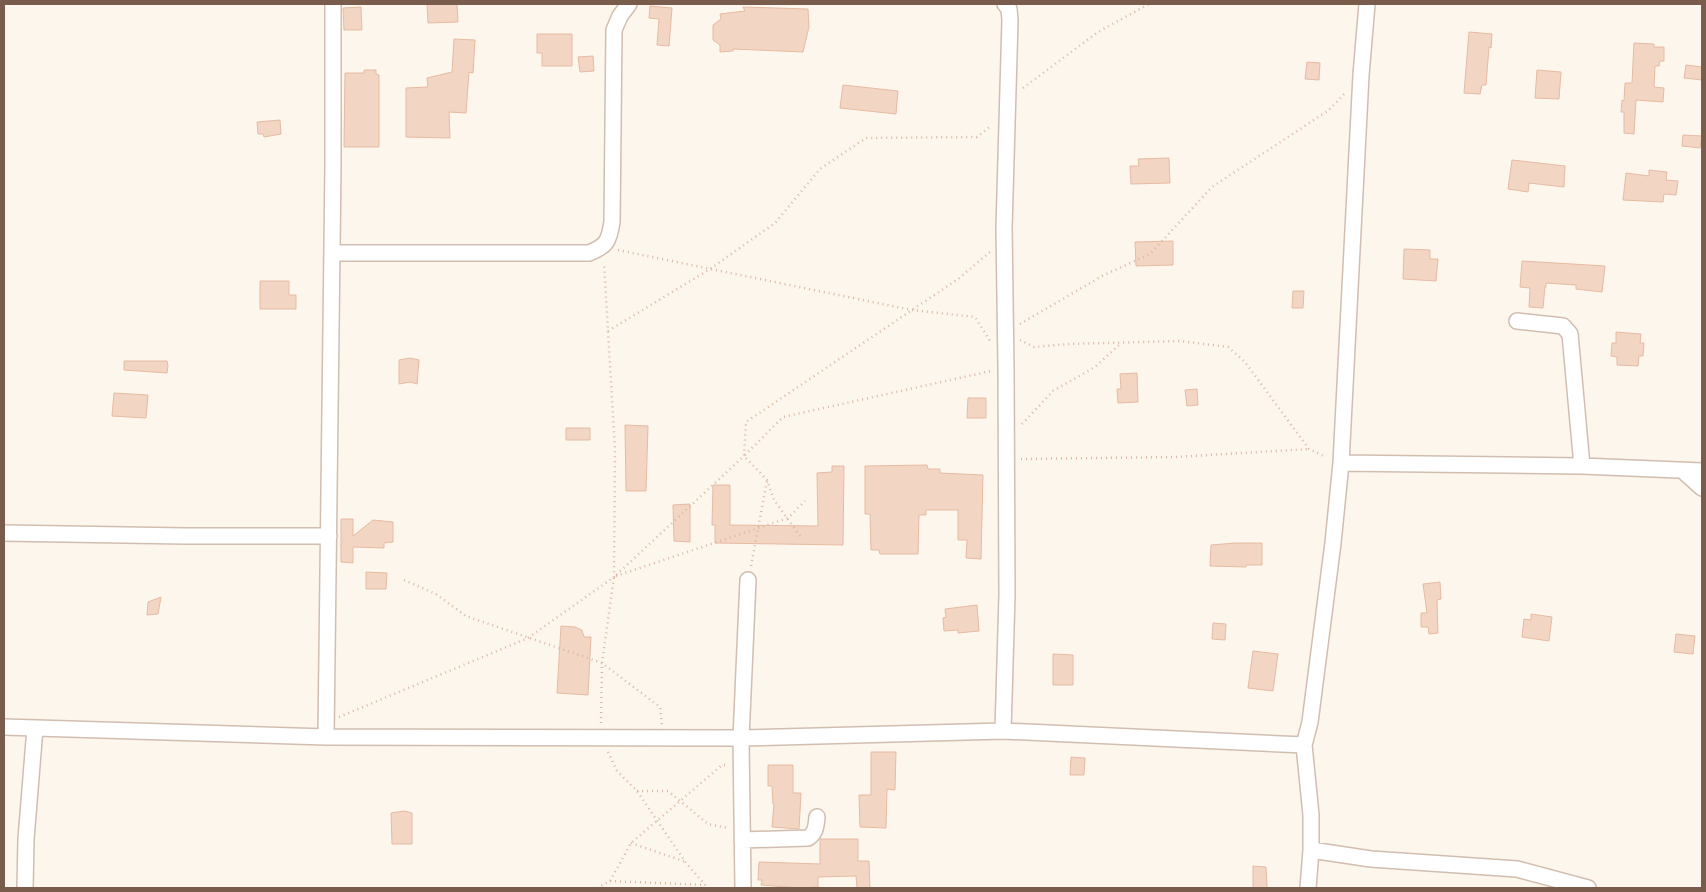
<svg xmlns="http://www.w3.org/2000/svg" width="1706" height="892" font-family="'Fira Sans',sans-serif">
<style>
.building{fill:#f3d5c3;stroke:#e6bba3}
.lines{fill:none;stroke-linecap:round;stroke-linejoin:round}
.minor-casing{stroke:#d1beb0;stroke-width:18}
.path{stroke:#d9b8a5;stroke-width:2.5;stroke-dasharray:1 4;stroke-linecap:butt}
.minor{stroke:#fff;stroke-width:15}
</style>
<rect width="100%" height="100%" fill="#fdf6ec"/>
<path class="building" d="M427,4H457L458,22L428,23Z
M650,6L672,8L669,46L657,45L659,19L649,18Z
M361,7L362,30H344L343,8Z
M743,7L808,9L809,27L803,52L733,49V51L720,52V45L713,40V25L721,19L720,14L745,11Z
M1469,32L1492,34L1491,48L1489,47L1486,85H1482L1480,94L1464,93Z
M537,34H572V66H542V53H537Z
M454,39L475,40L473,73L469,72L466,113L449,112L450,138L406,137V88L428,87L427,78L452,72Z
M1634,43L1654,44V47H1664V61H1660L1659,66H1655L1654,87L1664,88L1663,102L1636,100L1634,134L1624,133V112H1621L1622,100L1624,101L1625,83H1632Z
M593,56L594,71L580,72L578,57Z
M1307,62L1320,63L1319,80L1305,79Z
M1686,65L1702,67V80L1684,78Z
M364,70H376V74L379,75V147H344L345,73H364Z
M1537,70L1561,72L1559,99L1535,98Z
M843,85L898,91L896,114L840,108Z
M280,120L281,134L264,137L263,134H258L257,122Z
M1683,135L1702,136L1700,148L1682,146Z
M1169,158L1170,183L1131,184L1130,166H1139L1138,159Z
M1512,160L1565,166L1564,187L1529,183L1528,192L1508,189Z
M1649,170L1667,172L1666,180L1678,181L1676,195L1664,194L1663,202L1623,200L1626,173L1649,176Z
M1173,241V265L1136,266L1135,242Z
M1404,249L1430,250V259H1438L1436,281L1403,279Z
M1522,261L1605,266L1602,292L1576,289V285L1546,283V287H1545L1543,308L1529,307L1530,288L1520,287Z
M260,281H289V295H296V309H260Z
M1293,291H1304L1303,308H1292Z
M1616,332L1641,334L1640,343H1644L1643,356H1639L1638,366L1617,365V357L1611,356L1612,343H1616Z
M410,358L419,360L417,384L410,382L399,384V360Z
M124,361H167L168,366L167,373L124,370Z
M1137,373L1138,402L1118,403L1117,389H1121L1120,374Z
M1197,389L1198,405L1187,406L1185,390Z
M114,393L148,395L146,418L112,416Z
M968,398H986V418H967Z
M625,425L648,426L646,491H626Z
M566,428H590V440H566Z
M927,465L928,469H940V473L983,475L981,559L966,558L967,540H958V510H926V515H919L918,554H880L879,550H871L870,514H865V466Z
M832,466H844L843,545L715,543V525H712L713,485H730V525L818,526L817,473L832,472Z
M690,504V542L674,541L673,505Z
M341,519H353V536L373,520L393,522V542L384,543V548L353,547V563L341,562V546H340L341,545Z
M1235,543H1262V565H1246V567L1210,566L1211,545Z
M366,572L387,573L386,589H366Z
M1440,582L1441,599L1437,600L1438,633L1429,634L1428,627H1421V613H1427L1423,584Z
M161,597L158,614L147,615L148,602Z
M977,605L979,631L958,633V630L944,631L943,618L946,617L945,609Z
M1531,614L1552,617L1549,641L1522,637L1524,619L1531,620Z
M1213,623L1226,624L1225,640L1212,639Z
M561,626L575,627L582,630L584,637H591L588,695L557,693Z
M1676,634L1695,636L1693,654L1674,652Z
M1253,651L1278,654L1273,691L1248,688Z
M1053,654L1073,655V685H1053Z
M871,752H896L895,790L887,789L886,828L860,827L859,795H871Z
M1071,757L1085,758L1084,775H1070Z
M768,765H793V793H801L799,829L772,827L774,804H773L772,786H768Z
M404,811L412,813V844H392L391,813Z
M820,839H858V861H869L870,888H857L856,876L818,877V887L800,888L761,885L762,880H758L759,862L820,864Z
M1253,866L1266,867L1267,888H1253Z"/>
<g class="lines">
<g class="minor-casing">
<path id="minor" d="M1367,4L1361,75L1341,463L1333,543L1310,722L1304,745L1311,815V850L1371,859L1517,869L1588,888
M332,253H589C607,246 609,241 612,222L614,30L620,16L629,4
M1517,321L1563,326L1570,334L1582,466
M1341,463L1582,466L1702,471
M1683,471L1702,488
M4,533L185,536H329
M4,727L326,737L741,738L1003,731L1304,745
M1003,731L1007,595L1006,368L1004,228L1010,20L1009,9L1005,4
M326,737L333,165V4
M742,840L808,838C816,833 816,826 817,817
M25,888L26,839L35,728
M743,888L741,738L748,580
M1308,888L1311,850"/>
</g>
<path class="path" d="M1023,88L1098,32L1149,4
M618,250L912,310L975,317L990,341
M1020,324L1102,276L1150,254L1212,187L1329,110L1345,93
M608,331L710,269L775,223L820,169L866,138L977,137L992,125
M1020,340L1034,347L1069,344L1180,341L1228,347L1245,362L1309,449L1326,457
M1022,424L1053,391L1095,367L1121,343
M1021,459L1175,457L1309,449
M800,536L774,500L767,480L744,456L783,417L991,371
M751,566L767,481
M616,576L788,518L805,501
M404,580L436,594L466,616L602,663L660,707L662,725
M339,717L528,638L614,577L615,449L604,263
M601,723L602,663L614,577L744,456L746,422L958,279L990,252
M608,752L617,771L637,791L686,863L708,888
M637,791H668L708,824L728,828
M631,843L686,862
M610,881L705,885
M597,888L610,881L631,843L722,765H727"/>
<use href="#minor" class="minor"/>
</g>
<rect width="1706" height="892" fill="none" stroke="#7a5c4d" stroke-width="10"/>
</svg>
